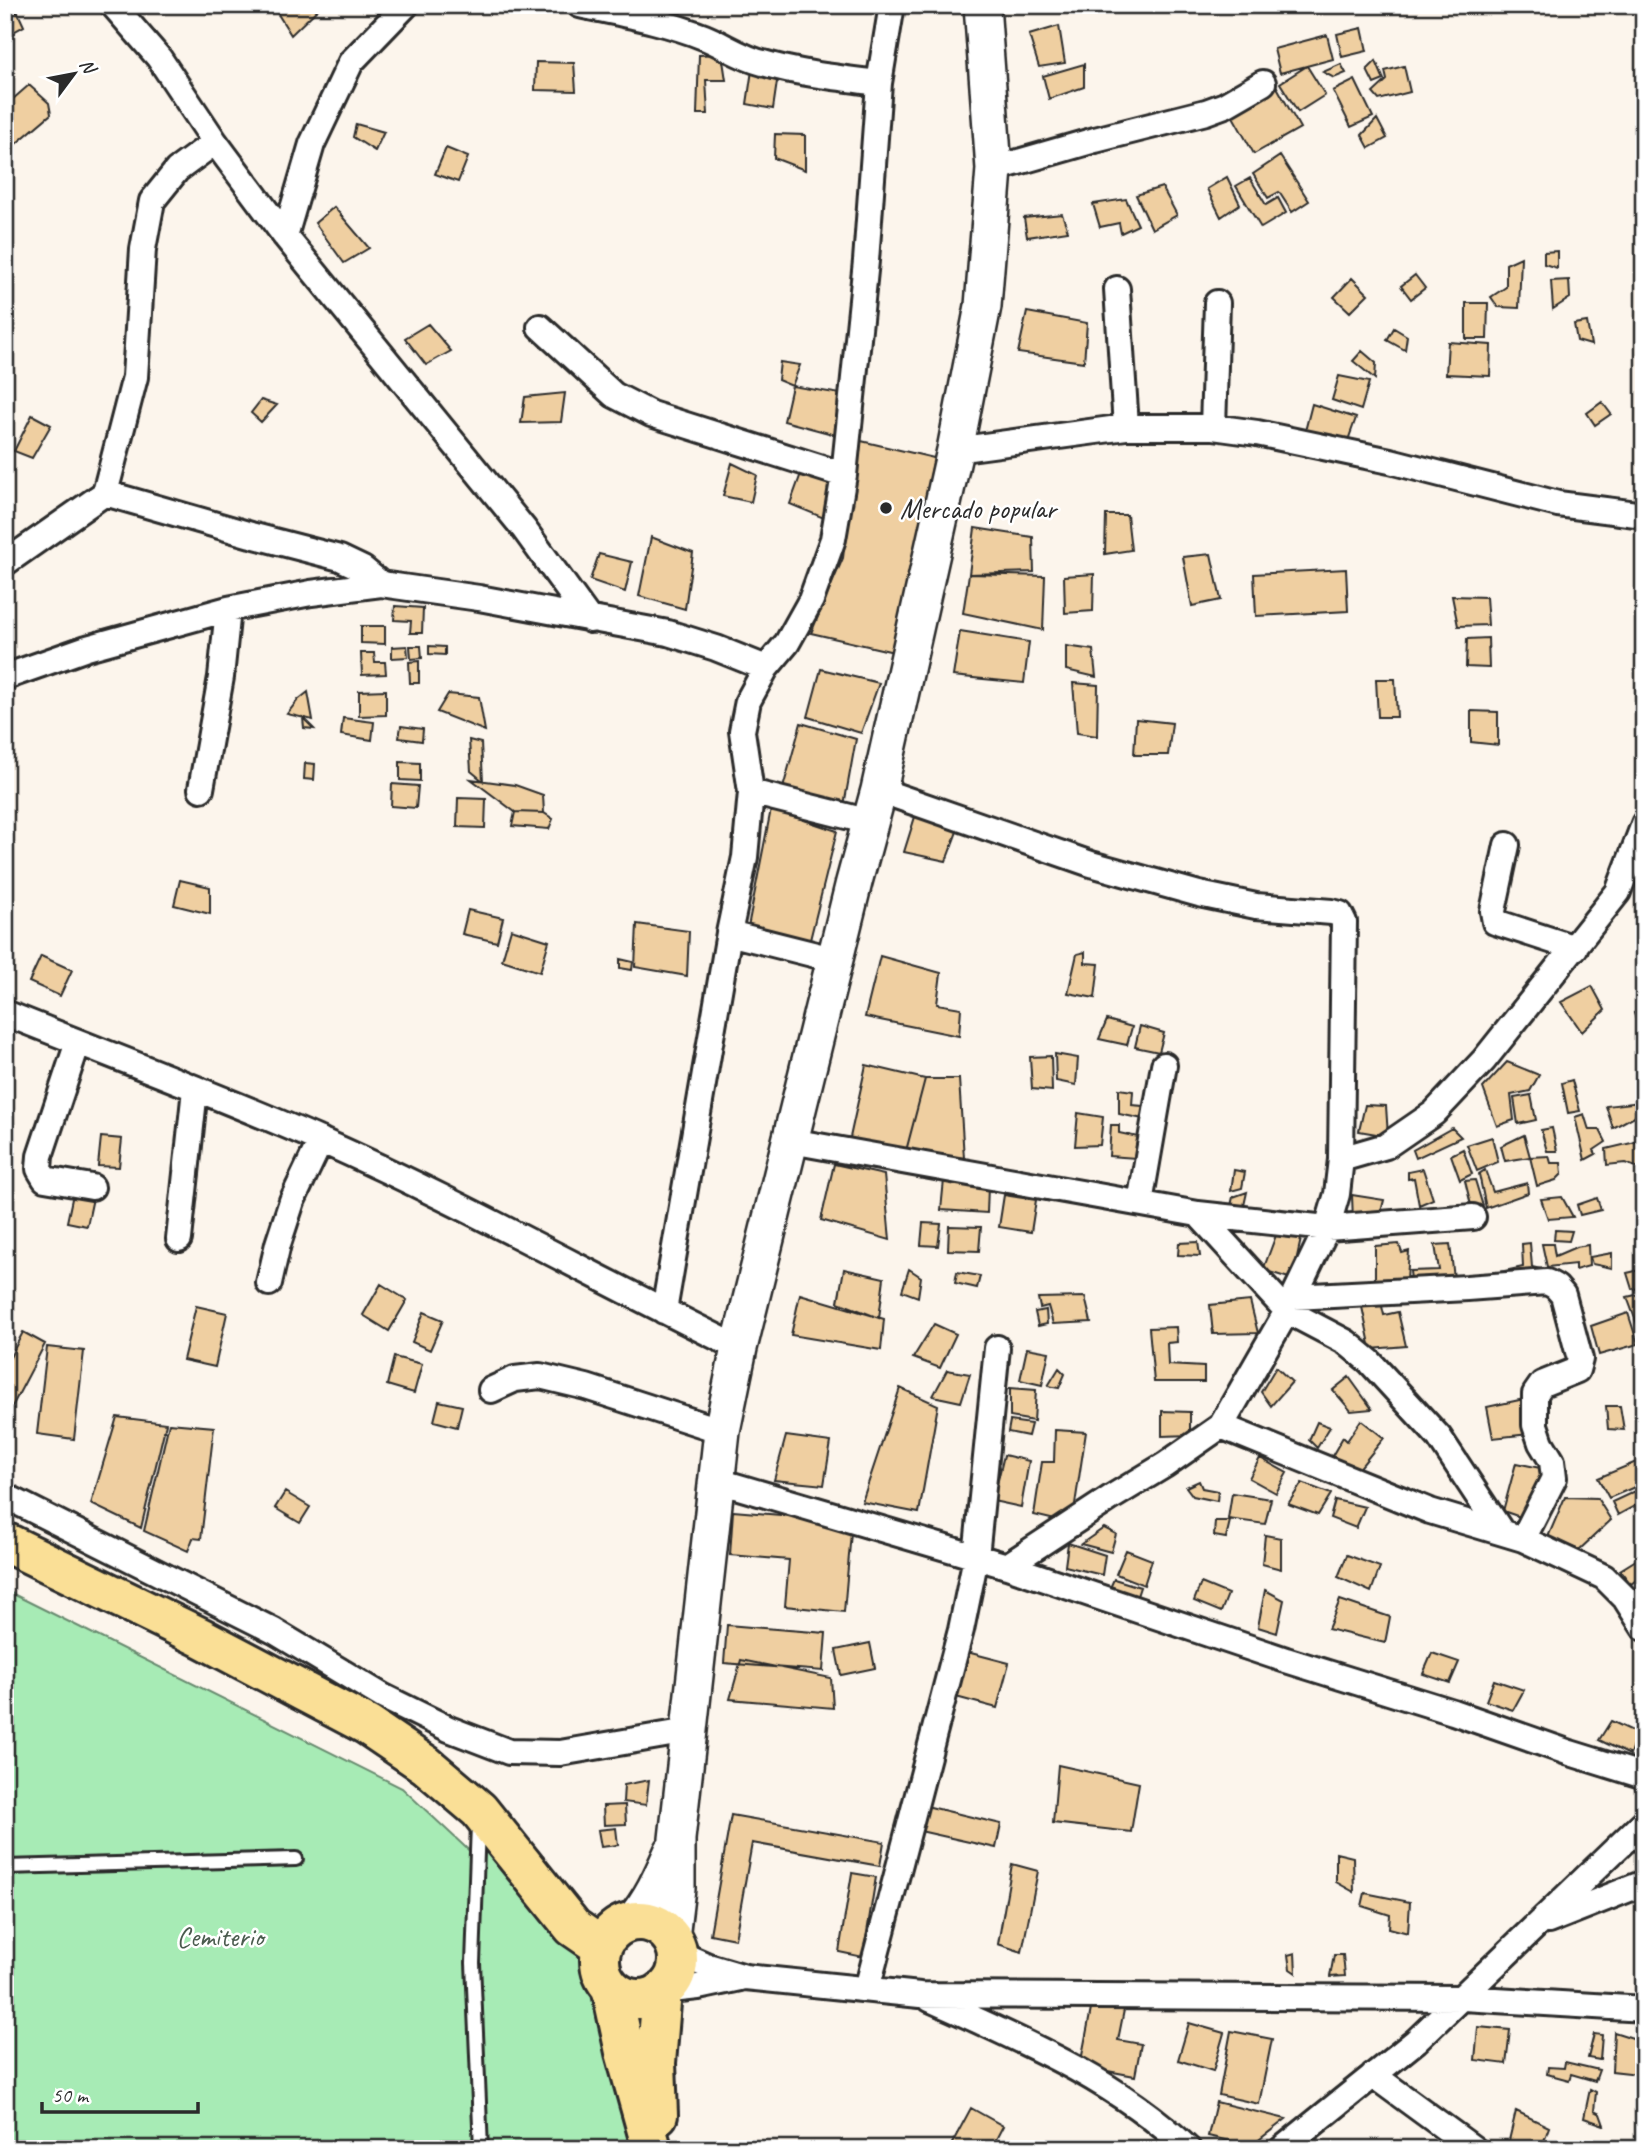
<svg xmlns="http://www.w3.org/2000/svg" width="1649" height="2154" font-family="Caveat,sans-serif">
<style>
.green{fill:#a7ebb5;stroke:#698b70;stroke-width:2}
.building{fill:#efcfa1;stroke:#2b2b2b;stroke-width:2}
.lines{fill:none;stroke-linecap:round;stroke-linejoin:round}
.lane-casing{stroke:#2b2b2b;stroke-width:18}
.street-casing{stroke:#2b2b2b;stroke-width:30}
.secondary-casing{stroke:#2b2b2b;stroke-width:40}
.primary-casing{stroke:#2b2b2b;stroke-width:44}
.lane{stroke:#fff;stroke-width:12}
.street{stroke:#fff;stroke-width:24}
.secondary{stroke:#fff;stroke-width:35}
.primary{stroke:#fadf96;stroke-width:38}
.poi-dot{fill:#2b2b2b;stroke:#fff;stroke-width:2.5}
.labels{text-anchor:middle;stroke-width:5;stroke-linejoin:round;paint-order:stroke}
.poi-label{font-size:28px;fill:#2b2b2b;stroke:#fff;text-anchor:start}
.park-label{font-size:28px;fill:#4a5b4e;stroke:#fff}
</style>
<rect width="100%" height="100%" fill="#fcf5ec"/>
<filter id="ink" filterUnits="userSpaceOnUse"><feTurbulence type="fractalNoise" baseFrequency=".0143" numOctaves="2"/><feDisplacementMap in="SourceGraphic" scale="14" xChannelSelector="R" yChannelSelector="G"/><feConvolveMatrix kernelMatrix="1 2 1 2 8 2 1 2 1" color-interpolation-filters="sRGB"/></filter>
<g filter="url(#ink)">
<path class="green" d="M5,1590L402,1788L477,1858L479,1810L600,1961L652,2149H5Z"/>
<path class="building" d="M281,5H317L319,8L291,35L276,11Z
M17,11L24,26L6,36L5,20Z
M1059,26L1065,63L1039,67L1029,35Z
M1362,28L1367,51L1342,57L1337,34Z
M1327,35L1333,59L1280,73L1274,49Z
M722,54L726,80H706L708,114H697L699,55Z
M1376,61L1384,80L1374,84L1367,70Z
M536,62L574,63L576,91L535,90Z
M1084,64V87L1049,99L1043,76Z
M1341,64L1346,73L1334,78L1323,72Z
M1307,66L1325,95L1298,112L1280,83Z
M1404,66L1410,92L1379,100L1373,93L1387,80L1385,71Z
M752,70L778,75L773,109L747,104Z
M1355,80L1373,117L1351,127L1333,91Z
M29,85L49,103L51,114L5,153V106Z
M1277,87L1300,128L1254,154L1231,113Z
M1377,119L1387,138L1369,148L1362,135Z
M356,124L384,132L375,151L353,137Z
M775,134L805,135V170L774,158Z
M446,148L468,157L458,182L435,174Z
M1280,156L1309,201L1292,212L1279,192L1268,198L1253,174Z
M1227,177L1240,204L1221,217L1207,189Z
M1250,178L1266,205L1278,198L1286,213L1261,228L1236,186Z
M1162,187L1177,215L1152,229L1136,195Z
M1126,199L1138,225L1121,233L1119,223L1100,227L1093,204Z
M334,207L369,248L344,263L315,223Z
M1062,214L1068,231L1027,237L1024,218Z
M1557,251V268L1544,264V252Z
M1521,257L1519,308L1498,307L1491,297L1506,287V264Z
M1415,275L1425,288L1411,299L1401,286Z
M1352,278L1368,294L1350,312L1334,297Z
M1569,280L1570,298L1553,309L1551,281Z
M1466,303H1488L1487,339H1466Z
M1027,312L1087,323L1084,362L1018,353Z
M1587,322L1591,345L1577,341L1574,324Z
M428,324L451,351L426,365L405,338Z
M1394,328L1407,336L1405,350L1387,340Z
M1448,342L1491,345L1490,376L1446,374Z
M1362,351L1376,363L1375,379L1353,361Z
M780,362L800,365L792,386L778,380Z
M1339,376L1369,382L1361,410L1332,400Z
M792,386L841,394L836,435L784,421Z
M565,393L561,422L521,423L525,397Z
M261,400L277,405L261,422L251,413Z
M1602,402L1611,414L1595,425L1587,413Z
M1312,404L1356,418L1347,443L1304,435Z
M32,415L51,425L32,458L14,451Z
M857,440L934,458L894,652L811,633L843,558Z
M732,463L757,475L751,502L723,496Z
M802,471L840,483L831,521L790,504Z
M1106,515H1127L1131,550L1105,554Z
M975,528L1033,537L1034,572L969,574Z
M651,537L693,553L685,609L639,596Z
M599,554L632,562L625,592L590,580Z
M1211,554L1221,600L1192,606L1183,557Z
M1346,569L1348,611L1256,616L1254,574Z
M969,574L1045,576L1043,630L963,613Z
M1094,574L1093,611L1065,613L1064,576Z
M1452,596L1486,597L1488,625L1458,626Z
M395,606L423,608L422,633H410L411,621L394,620Z
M361,626H385V644L361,643Z
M960,631L1029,642L1024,683L953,676Z
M1488,638L1489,668L1466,667L1467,639Z
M407,646L408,657L392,658V647Z
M410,646H421L422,658L411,659Z
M429,646L445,647V655L429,654Z
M1066,646L1093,650L1096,677L1066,670Z
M361,653H374L375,662H385L386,674L362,675Z
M419,661V683H410L409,662Z
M821,669L879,683L861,733L808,717Z
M1376,679H1395L1397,717H1378Z
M1073,683L1098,685L1097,736L1077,733Z
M386,690V715L359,716V691Z
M308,692L313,720L287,714L298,700Z
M448,694L479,697L485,731L437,712Z
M1471,711L1498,712V745L1471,742Z
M303,718L314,729L304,728Z
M343,718L374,722L372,740L341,735Z
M1136,719L1172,723L1168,755H1134Z
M801,723L856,739L843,811L780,799Z
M401,726L423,729L422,741L399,738Z
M469,740L481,743L483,781L471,771Z
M400,762L420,763V781L400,780Z
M305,763L315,764L314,780L304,779Z
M471,779L515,785L543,795L544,813L515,812Z
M392,784L418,786L416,808L391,806Z
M458,798L486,799L485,828L457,827Z
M919,804L959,826L946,861L904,852Z
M771,809L837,831L807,952L746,937Z
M515,812L544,813L553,819L549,829L512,826Z
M180,880L210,887V914L174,905Z
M468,910L503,918L497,942L462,934Z
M637,924L689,931L687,976L635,967Z
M511,929L549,941L540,972L502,960Z
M1085,952V963L1099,964L1095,998L1068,993L1077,954Z
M41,956L72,970L60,996L29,982Z
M880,956L941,973L937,1004L961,1008L959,1036L865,1017Z
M620,959L633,962L632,970L620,968Z
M1592,986L1605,1010L1582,1032L1561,1002Z
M1644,1007V1046L1634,1013Z
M1107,1020L1132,1027L1127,1045L1099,1039Z
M1140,1026L1164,1033L1159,1052L1135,1047Z
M1055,1054L1078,1058L1076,1085L1056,1081Z
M1051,1056L1052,1091L1032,1089L1030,1057Z
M1507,1062L1539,1075L1530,1091L1511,1095L1514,1120L1497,1126L1483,1088Z
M866,1065L925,1079L906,1151L849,1142Z
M925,1079H959L964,1158L906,1151Z
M1572,1080L1580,1111L1568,1113L1562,1083Z
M1119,1089L1133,1091L1132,1105L1143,1106V1119L1119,1114Z
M1531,1095L1536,1120L1518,1124L1514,1098Z
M1640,1102L1642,1112L1613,1128L1606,1106Z
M1365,1105L1386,1106L1388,1136L1359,1131Z
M1078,1113L1103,1117L1100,1145L1075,1146Z
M1584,1114L1589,1130H1600L1606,1142L1594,1150L1596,1154L1585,1160L1575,1117Z
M1111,1125H1119V1133L1138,1137L1136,1158L1109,1156Z
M1452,1128L1461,1137L1416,1158L1413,1150Z
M1552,1128L1557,1151H1547L1541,1130Z
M1524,1135L1530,1157L1505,1161L1501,1146Z
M101,1137L122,1139L119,1167L98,1166Z
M1492,1137L1498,1162L1477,1171L1467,1145Z
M1644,1140V1170L1625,1163L1607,1165L1606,1149Z
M1463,1149L1472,1174L1460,1180L1451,1155Z
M1549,1156L1551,1163H1561L1562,1174L1556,1180L1537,1186L1530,1157Z
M834,1164L884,1175L890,1240L821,1220Z
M1423,1169L1433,1199L1419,1205L1414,1178L1408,1179V1172Z
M1234,1170L1245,1172L1242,1188L1231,1191Z
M1485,1170L1493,1192L1527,1183L1528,1193L1486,1208L1479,1174Z
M944,1180L988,1186L987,1213L941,1210Z
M1475,1180L1485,1213L1437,1218L1442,1210L1471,1205L1465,1181Z
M1247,1192L1243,1210H1230L1233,1197Z
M73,1194L93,1198L87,1226L67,1222Z
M1004,1195L1036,1200L1031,1232L999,1227Z
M1352,1195L1384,1200L1379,1220H1353Z
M1562,1197L1573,1217L1548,1219L1541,1199Z
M1597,1198L1601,1210L1580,1215L1577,1205Z
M923,1223L941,1224L938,1246L921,1245Z
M949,1226L981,1227L979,1251L948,1250Z
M1278,1230L1301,1239L1292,1279L1263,1270Z
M1555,1230L1572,1231L1569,1241L1554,1240Z
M1198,1242L1200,1256L1178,1255L1179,1243Z
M1530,1243L1532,1267L1545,1270L1472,1278L1523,1267L1522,1244Z
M1399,1244L1402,1253L1409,1251L1407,1279L1375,1283V1246Z
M1450,1244L1455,1287L1412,1288L1410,1271L1439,1270L1435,1245Z
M1542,1244H1553L1555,1256L1576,1247L1588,1245L1589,1266L1575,1270V1264L1547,1267Z
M1612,1253V1268L1592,1264L1590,1257Z
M844,1269L884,1278L879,1318L838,1302Z
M909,1269L921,1277L918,1297L902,1291Z
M1644,1269V1288L1632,1289L1627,1273Z
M957,1272L980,1276L977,1288L955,1283Z
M381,1284L407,1300L389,1331L363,1315Z
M1644,1293V1324H1637L1627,1297Z
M800,1294L884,1319L881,1350L791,1335Z
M1085,1297L1091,1322L1053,1324L1048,1306L1040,1308L1038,1298Z
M1250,1301L1258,1333L1213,1334L1210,1305Z
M1381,1302L1384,1315L1398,1312L1406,1346L1371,1349L1362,1307Z
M196,1306L227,1313L215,1367L183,1360Z
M1046,1310L1047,1324L1038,1326L1035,1312Z
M424,1312L443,1320L430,1350L412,1342Z
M1628,1313L1638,1344L1599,1355L1591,1326Z
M934,1324L956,1334L940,1368L913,1358Z
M1176,1327L1177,1342L1167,1343L1168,1365L1204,1367V1382H1154L1149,1328Z
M23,1332L45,1344L5,1420V1367Z
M47,1347L84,1351L74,1439L37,1434Z
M1027,1348L1049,1352L1042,1385L1020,1380Z
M394,1357L422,1364L414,1393L387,1385Z
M1276,1367L1292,1382L1271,1406L1261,1392Z
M1059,1368L1065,1374L1059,1388L1048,1386Z
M947,1370L970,1374L961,1402L933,1396Z
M1349,1377L1372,1409L1351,1411L1333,1390Z
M900,1388L938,1405L919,1513L862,1502Z
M1010,1388L1036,1390L1034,1421L1010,1417Z
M1524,1399L1529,1434L1493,1438L1487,1407Z
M439,1401L462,1406L457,1427L434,1421Z
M1606,1406H1620L1624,1430L1608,1429Z
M1162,1411L1190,1412V1435L1162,1436Z
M117,1417L166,1423L141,1528L91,1504Z
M1361,1420L1384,1438L1354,1475L1332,1456L1343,1437L1347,1441Z
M1010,1421L1031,1424L1028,1436L1008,1432Z
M1317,1422L1330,1427L1317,1448L1309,1440Z
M169,1423L214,1427L201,1539L193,1538L188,1551L144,1531Z
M1055,1430L1086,1432L1072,1524L1034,1515L1042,1462H1054Z
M786,1436L831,1442L824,1485L774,1480Z
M1004,1455L1029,1461L1021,1507L993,1501Z
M1260,1458L1287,1473L1276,1493L1249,1478Z
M1641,1460L1644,1467V1483L1609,1498L1598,1478Z
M1516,1463L1545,1469L1526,1519L1503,1511Z
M1199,1481L1202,1488L1218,1491L1217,1501L1193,1496L1186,1487Z
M1302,1483L1331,1494L1318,1515L1288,1504Z
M1644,1487V1501L1618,1515L1612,1502Z
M285,1492L310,1507L300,1523L275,1508Z
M1232,1493L1271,1499L1265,1524L1228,1519Z
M1565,1497L1597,1498L1611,1520L1579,1550L1548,1537Z
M1335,1500L1365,1507L1356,1528L1330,1518Z
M733,1511L852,1521L844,1612L785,1606L789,1560L730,1555Z
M1215,1521H1230L1226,1538L1214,1536Z
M1104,1528L1116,1534L1111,1552L1081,1544Z
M1265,1535L1281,1538V1569L1262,1564Z
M1068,1543L1105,1555L1102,1575L1065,1566Z
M1126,1550L1152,1560L1144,1585L1116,1574Z
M1347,1555L1380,1567L1371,1592L1338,1577Z
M1644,1555V1574L1631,1584L1620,1570Z
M1114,1579L1140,1587L1136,1599L1109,1590Z
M1201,1583L1228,1594L1221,1612L1194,1601Z
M1265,1590L1284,1600L1277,1633L1258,1627Z
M1340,1600L1390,1617L1385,1643L1328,1629Z
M727,1625L826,1633L823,1671L724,1663Z
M870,1643L875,1668L841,1675L836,1650Z
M967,1652L1009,1663L997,1708L956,1697Z
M1432,1653L1459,1662L1450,1683L1423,1674Z
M741,1660L831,1678L833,1708L730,1699Z
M1494,1680L1524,1690L1513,1710L1486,1701Z
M1611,1721L1637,1733L1630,1755L1599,1740Z
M1058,1765L1139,1783L1131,1832L1053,1823Z
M649,1780L646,1805L623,1802L624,1785Z
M625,1805L626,1824L604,1825L603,1806Z
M926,1806L1001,1824L996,1848L920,1831Z
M731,1815L884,1842L880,1866L752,1843L735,1939L710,1934Z
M616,1828L618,1845L601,1847L598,1830Z
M1336,1853L1353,1857L1354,1892L1336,1882Z
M1012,1864L1038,1871L1022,1952L998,1944Z
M852,1873L876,1877L863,1957L839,1952Z
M1365,1893L1410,1902L1408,1933L1389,1928L1390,1915L1362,1906Z
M1295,1953L1296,1973L1290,1969L1288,1955Z
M1334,1955H1343L1345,1976L1330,1977Z
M1092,2004L1124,2010L1118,2040L1141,2044L1135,2076L1080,2066Z
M1189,2023L1224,2033L1213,2071L1178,2060Z
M1478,2027L1510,2030L1506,2064L1475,2060Z
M1231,2031L1272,2039L1259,2104L1219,2095Z
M1614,2032L1639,2040L1638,2074L1612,2071Z
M1594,2034L1602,2035L1600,2060L1588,2058Z
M1565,2062L1599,2070L1595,2081L1571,2074L1569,2080L1547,2074L1548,2067L1564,2068Z
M1590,2089L1596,2092L1594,2111L1600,2114L1604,2125L1584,2118Z
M1216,2102L1286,2119L1251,2146L1208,2136Z
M971,2108L1003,2126L991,2149H949Z
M1516,2111L1549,2127L1541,2149H1507Z
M1572,2140L1595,2141L1594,2149H1572Z"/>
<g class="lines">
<g class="lane-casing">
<path id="lane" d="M478,1824L473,1963L481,2149
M5,1867L296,1859"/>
</g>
<g class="street-casing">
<path id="street" d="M113,5L159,58L215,142L285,236L524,529L590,620
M580,5C622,14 664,21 704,37C724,45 742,58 763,63C800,74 840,78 879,83
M994,169L1095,140L1206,112L1225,105L1263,83
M285,236L312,144L351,62L406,5
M1117,289L1126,427
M540,327L614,395L651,414L844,475
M1213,427L1217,303
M955,450L1126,427H1213L1257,433L1390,461L1558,504L1644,515
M105,493L251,535L340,558L363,569L381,584
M5,563L105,493L135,377L143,249L152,201L177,170L215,142
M5,677L87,648L228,609L311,593L381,584L479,598L668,633L716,648L766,668
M201,789L221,677L228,609
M879,790L1091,864L1199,894L1256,906L1332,912L1340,914L1344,922L1341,1159L1337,1194L1327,1228L1287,1311L1221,1426L1165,1465L1112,1497L1007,1566
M751,792L870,822
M1507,845L1493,911L1495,922L1575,948
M729,933L836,960
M5,1013C110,1055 217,1095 320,1140C463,1203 599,1280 739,1348
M78,1042L40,1156L39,1169L45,1179L92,1187
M791,1141L1198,1214L1327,1228L1473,1217
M1341,1159L1386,1146L1434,1113L1484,1060L1618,892L1644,824
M1140,1203L1164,1065
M1198,1214L1287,1311L1346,1342L1370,1362L1439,1437L1501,1531
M179,1239L195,1089
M269,1283L278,1244L292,1201L321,1140
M1294,1297L1467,1288L1547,1282L1556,1287L1563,1295L1580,1359L1577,1370L1542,1384L1535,1394V1425L1541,1443L1552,1461L1554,1478L1523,1539
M664,1311L729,933L745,857L751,792L742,731L748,701L766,668L787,643L811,600L833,539L844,475L866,261L879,83L892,5
M491,1390L515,1379L540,1376L586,1387L722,1431
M1221,1426L1430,1511L1523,1539L1604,1577L1625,1598L1644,1628
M715,1480L1007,1566L1286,1660L1453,1712L1570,1753L1644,1776
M5,1496L274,1631L384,1697L449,1729L509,1752L560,1753L688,1731
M1548,1921L1644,1883
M676,1952L708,1966L745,1977L920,1995L1463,1998L1644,2009
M867,1989L961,1630L976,1557L997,1348
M662,1991L698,1987L740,1978
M930,1999C1021,2040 1115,2079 1188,2149
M1373,2075L1474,2149
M1282,2149L1416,2041L1644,1822"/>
</g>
<g class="secondary-casing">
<path id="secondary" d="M633,1921C651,1900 661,1877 672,1852
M671,1938L677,1888V1839L722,1431L739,1348L854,882L879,790L955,450L983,306L994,169L982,5"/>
</g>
<g class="primary-casing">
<path id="primary" d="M5,1542L200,1637L367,1725L426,1765L479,1810L573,1927L602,1947
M600 1960a39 39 0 1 1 78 0a39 39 0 1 1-78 0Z
M611,1987L625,2052L652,2149
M658,2115L656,2063L662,1991"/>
</g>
<use href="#lane" class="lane"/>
<use href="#street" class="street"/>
<use href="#secondary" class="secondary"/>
<use href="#primary" class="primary"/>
</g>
</g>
<circle class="poi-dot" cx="886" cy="508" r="7"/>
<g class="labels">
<g class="poi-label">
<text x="900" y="518">Mercado popular</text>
</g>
<g class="park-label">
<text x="220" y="1946">Cemiterio</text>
</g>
</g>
<rect width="1649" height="2154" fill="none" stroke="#fff" stroke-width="28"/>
<rect x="14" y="14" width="1621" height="2126" fill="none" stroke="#2b2b2b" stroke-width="2.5" filter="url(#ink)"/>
<g transform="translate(74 74) rotate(58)" stroke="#ffffff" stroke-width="5" paint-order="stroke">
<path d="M0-5L12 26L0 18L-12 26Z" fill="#2b2b2b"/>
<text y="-10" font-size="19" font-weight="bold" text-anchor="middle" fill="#2b2b2b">N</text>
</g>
<path d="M42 2102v10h156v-10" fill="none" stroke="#2b2b2b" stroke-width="3.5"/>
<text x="52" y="2102" font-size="21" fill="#2b2b2b" stroke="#ffffff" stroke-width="5" paint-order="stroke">50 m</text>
</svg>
